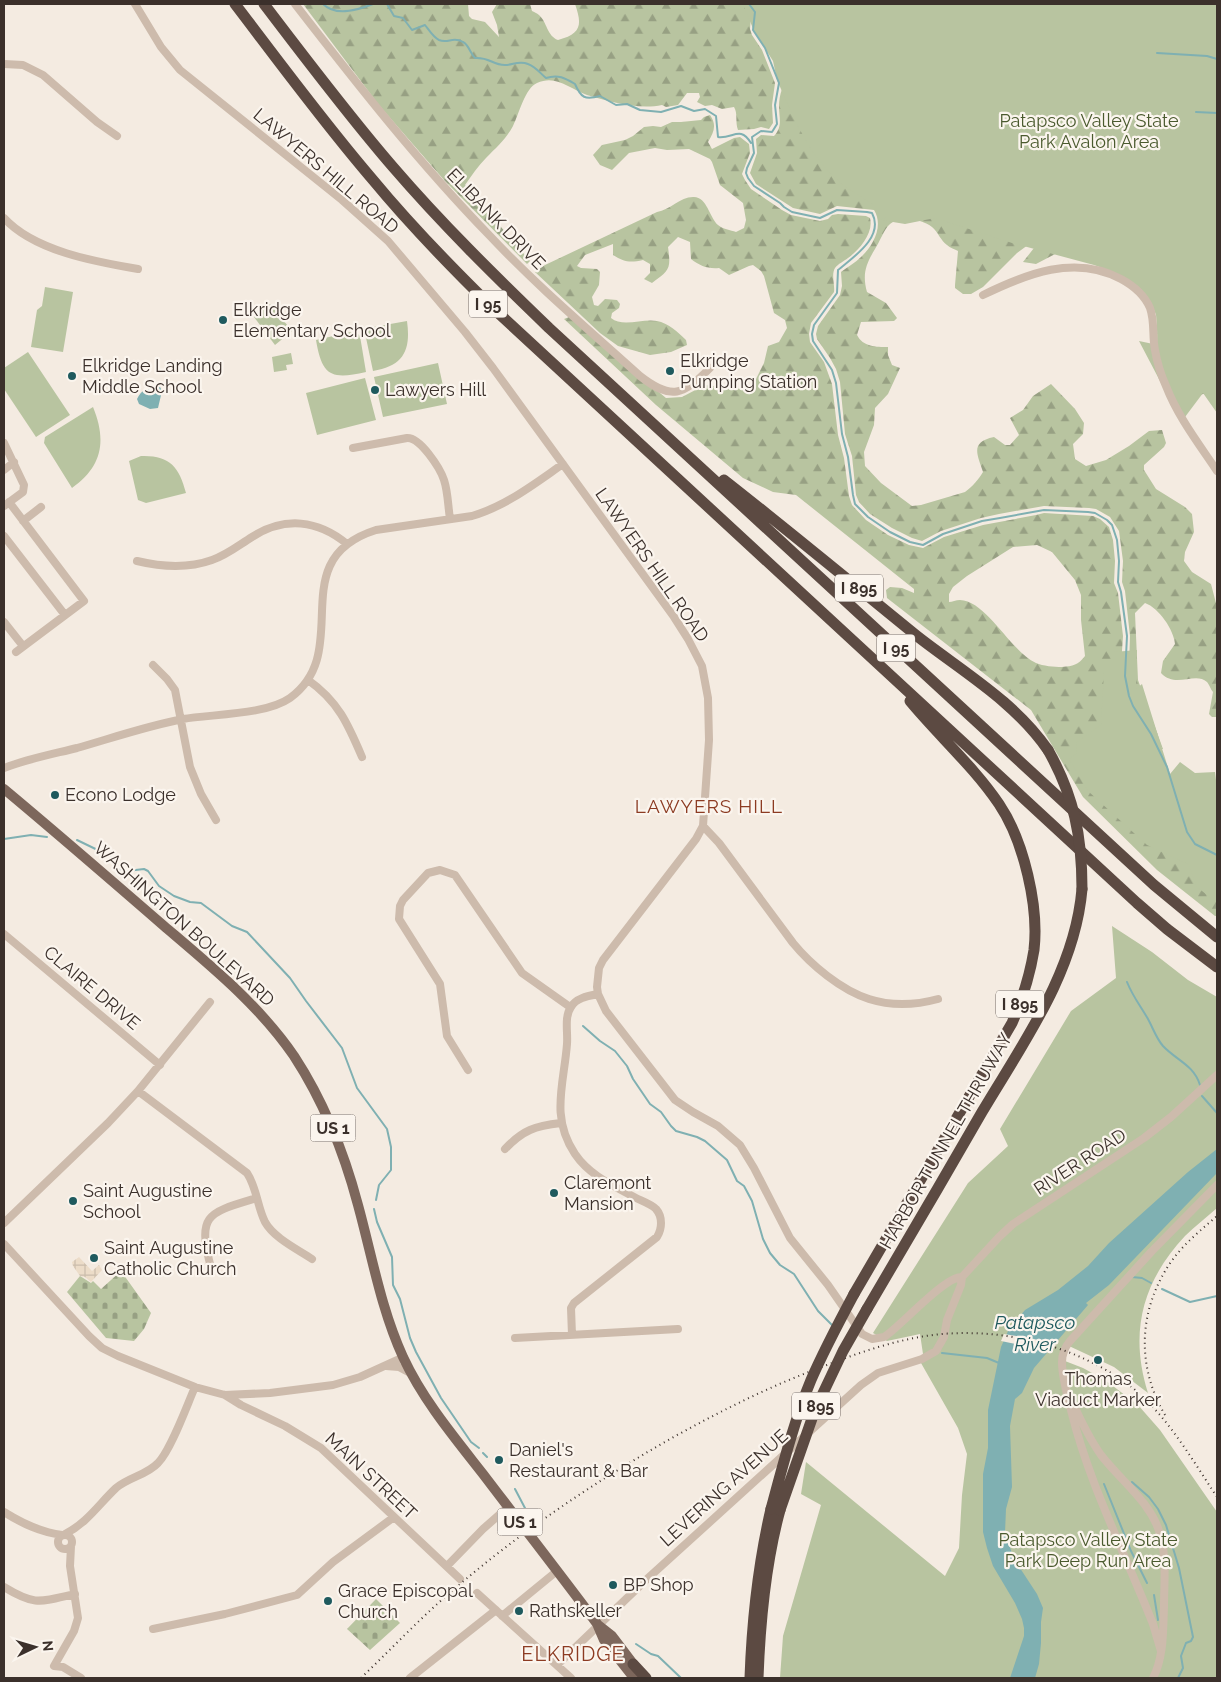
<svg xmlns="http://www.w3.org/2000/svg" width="1221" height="1682" font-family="Raleway,sans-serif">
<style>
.forest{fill:url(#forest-firs);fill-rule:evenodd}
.cemetery{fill:url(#cemetery-stones)}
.park{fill:#b8c4a0}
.plaza{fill:url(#plaza-grid)}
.water{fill:#7fb0b2}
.pier{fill:#f4ebe1}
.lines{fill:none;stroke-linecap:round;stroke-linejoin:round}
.stream{stroke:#7fb0b2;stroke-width:2}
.minor{stroke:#cdbbac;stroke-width:8}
.major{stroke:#7d675c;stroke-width:10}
.highway{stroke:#5c4a42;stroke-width:11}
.rail{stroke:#3b302b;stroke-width:2;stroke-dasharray:1 4;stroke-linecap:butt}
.highway-bridge{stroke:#5c4a42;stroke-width:11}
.poi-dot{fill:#1f5a5e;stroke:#fbf5ee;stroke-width:2}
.labels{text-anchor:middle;stroke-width:4.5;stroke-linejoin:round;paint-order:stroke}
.shield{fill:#fbf5ee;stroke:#756b66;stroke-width:1}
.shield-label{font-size:16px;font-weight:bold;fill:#3b302b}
.park-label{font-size:18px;fill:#4a5a2e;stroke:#fbf5ee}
.street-label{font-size:18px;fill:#3b302b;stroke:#fbf5ee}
.poi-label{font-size:18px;fill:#3b302b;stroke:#fbf5ee;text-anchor:start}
.neighbourhood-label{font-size:19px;letter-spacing:1px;fill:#8c3b22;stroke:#fbf5ee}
.water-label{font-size:19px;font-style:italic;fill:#1f5a5e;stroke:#fbf5ee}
.quarter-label{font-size:20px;letter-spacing:1px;fill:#8c3b22;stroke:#fbf5ee}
</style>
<defs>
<pattern id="forest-firs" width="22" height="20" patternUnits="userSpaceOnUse" patternTransform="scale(1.25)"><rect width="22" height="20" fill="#b8c4a0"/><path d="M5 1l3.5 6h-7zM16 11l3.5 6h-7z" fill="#97a083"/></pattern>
<pattern id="cemetery-stones" width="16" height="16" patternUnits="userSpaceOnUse" patternTransform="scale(1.25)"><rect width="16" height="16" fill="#b8c4a0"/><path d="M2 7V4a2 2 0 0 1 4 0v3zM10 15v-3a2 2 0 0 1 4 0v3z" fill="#97a083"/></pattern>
<pattern id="plaza-grid" width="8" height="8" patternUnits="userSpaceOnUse" patternTransform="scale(1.25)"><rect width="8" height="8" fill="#ecdcc8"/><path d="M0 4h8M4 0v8" fill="none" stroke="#cbbdac"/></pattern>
</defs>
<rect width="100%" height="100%" fill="#f4ebe1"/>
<path class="forest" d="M303,4H468L469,16L472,19L485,22L499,37L497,25L492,12L497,4H530L532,11C534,12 537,13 539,15C547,22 547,36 558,40C582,34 582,24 575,4H744L751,16L750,29L752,35L762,50L775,83L772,105L773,123L769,129L761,127L754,129L738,130C735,122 738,113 734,107L722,109L712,105L705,106L697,102L700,97L699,93H687L678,105L666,107L662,105C639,110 610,102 587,95C570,89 556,74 537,83C525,88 519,114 513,126C506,139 497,147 486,158C478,166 472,175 465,185L530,261L527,264L444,180L378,104Z
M1217,4V381L1209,392L1197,396L1185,414L1157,343L1158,319L1150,300L1137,284L1082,258L1059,252L1036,264L1023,262L1034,248L1032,242L1017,253L983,287L971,294H963L955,288V285L958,251C955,249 950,248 947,245C941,241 938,232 932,227C922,219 899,215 889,225C885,228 879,243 875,249C866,264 862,274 867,292L886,303L897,318L894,321L861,322L857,335C863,347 876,347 888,347V355L892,365L900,368L888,394L875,408L874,425L864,452L865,466L881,483L912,506L921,505L965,492C973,486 978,480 983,472C977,454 970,442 994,437L1005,445H1010L1019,435L1010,418L1023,410L1033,396L1051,384L1075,409L1084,423L1083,434L1073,444L1075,459L1086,466L1106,460L1129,446L1149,431L1162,430L1166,443L1164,447L1144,465V470L1156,489L1185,507L1192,514L1194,532L1185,552L1184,561L1192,572L1211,584L1217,607V717H1212L1209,714L1213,692C1211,690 1209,684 1207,682C1195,671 1176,689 1161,673L1163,661L1175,644C1174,630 1159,608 1145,603L1135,613L1138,680L1163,749H1162L1154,732L1143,715L1129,666L1130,636L1125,591L1122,582L1123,561L1119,531L1110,517L1096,509L1089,508L1044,506L999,514L981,518L941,531L922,541L912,538L892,528L870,514L859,502L856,495L852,456L845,434L840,382L836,369L830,358L817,339L816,334L818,326L840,295L842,286L841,272C847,267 855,263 861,257C873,246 884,226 874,210L837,206L820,214L793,208L756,184L750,173L757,153L756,139L761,135L774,136C783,126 779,118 779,106C779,100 780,95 782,89Z
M710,115C717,125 714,132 708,142L712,149L734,138L740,137L749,144L750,153L742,174L745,180L751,189L782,210L791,215L820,221L828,219L832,215L838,214L866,216L870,218C874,233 859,250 848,258C844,261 838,264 835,268C831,275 835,284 834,292L811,323L809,334L810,342L824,362L832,384L838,435L844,458L849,496L852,505L866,520L888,535L909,545L923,548L944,537L983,525L1036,515L1044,513L1093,516L1100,519L1109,527L1113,540L1115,561L1114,583L1118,593L1123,636L1121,666L1155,752L1217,859V916H1215L1157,870L1083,797L1031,710L887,598L886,590L890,587L902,588L914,593V589L796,495L773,492L743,478L656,405L564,319L569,317L666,398L682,397L705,385L743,389L754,383L764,363L768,346L779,342L787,328L785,320L774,313L764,276L761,271L753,265L749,266L729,275L719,268C708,269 700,266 691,259L690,242L678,237L668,247C671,269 670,270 652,283L644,279L650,273V264L643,260C630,263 624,262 613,255V244L585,255L577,266L581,268L597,269L600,272L599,285L592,297L594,305L598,306L605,299L617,300L620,304L619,308L612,313L611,318C623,328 643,318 657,321C668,323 678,332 686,340L687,345L671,352L650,355L618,346L600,333L535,272L545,265L657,212C670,210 680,197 693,197C707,196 709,217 718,225C722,229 731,230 736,232L744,228L746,220L743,203L720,185L712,162L710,159L689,149L667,150L655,148L629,153L612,170L600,165L593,155L602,145L625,140L633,136L644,127L653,126L661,127L672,122H681L701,120L704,117ZM1037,545L1052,552L1075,580L1081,595V620L1085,656C1078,665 1073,666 1062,667C1054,667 1043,666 1036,663C1010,651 987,601 960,600C956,600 952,602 949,602V594L953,587L967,576L1013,547Z"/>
<path class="cemetery" d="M121,1271L151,1313L144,1329L134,1341L106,1338L67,1292L80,1276L91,1283L93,1281L101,1289Z
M376,1599L400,1623L370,1650L347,1629Z"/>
<path class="park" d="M743,4H1217V413L1203,393L1185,417L1160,381L1139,341L1158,345L1156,314L1152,305L1114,272L1094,265L1012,243L935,218L905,224L881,220L886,217L874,205L844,186L828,171L812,151L796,123L777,80L773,61L754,31Z
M45,287L73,292L63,352L31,347L37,310L42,306Z
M270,304L292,331L275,345L254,317Z
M407,321C411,350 404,366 373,371L365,333L368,328Z
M355,331L360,336L366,372C331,380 322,376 316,340Z
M28,352L70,415L36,437L4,389V368Z
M291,353L293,364L286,365L287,370L274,372L272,357Z
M438,363L447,404L383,417L374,377Z
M365,378L376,420L317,435L306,393Z
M93,407C107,441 102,467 72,488L44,443L45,437Z
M141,456C169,455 179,466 186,493L146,503L138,500L129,461Z
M1137,650L1136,689L1142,684L1170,774L1180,762L1195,773L1215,772L1217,788V903L1197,887L1188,864L1147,845L1088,791L1069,759L1076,754L1077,742L1101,725L1104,672L1114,652Z
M1112,926L1152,952L1188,980L1217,997V1208C1207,1217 1195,1226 1185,1236C1142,1282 1129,1333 1148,1393L1114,1367L1069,1346L1065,1361L1083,1368L1105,1380L1138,1405L1160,1430L1217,1512V1678H780L783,1636L821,1505L801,1494L806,1462L945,1576L959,1548L962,1495L967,1454L958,1428L921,1363L923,1354L920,1334L887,1341L873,1333L968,1183L1008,1146L1000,1129L1071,1011L1116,978Z"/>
<path class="plaza" d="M79,1257L92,1271L99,1265L102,1270L91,1282L85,1277L80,1276L73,1266L72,1262Z"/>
<path class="water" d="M156,386L160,387L162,391L158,408L150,409L139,404L137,399C141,391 146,387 156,386Z
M1217,1149V1173L1109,1285L1086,1303L1088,1305L1034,1368L1022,1393L1015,1399L1010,1426L1012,1487L1006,1509L1005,1533L1014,1559L1037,1594L1043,1608L1041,1622V1643L1039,1664L1035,1678H1010L1024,1636V1628L1022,1619L1015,1603L993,1566L987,1548L983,1532V1474L988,1448V1410L1001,1347L1009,1329L1025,1310L1058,1290L1088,1266L1109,1243L1188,1172Z"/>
<path class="pier" d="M1004,1334L1034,1339L1056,1345L1051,1351L1001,1341Z"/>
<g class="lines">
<path class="stream" d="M323,4C336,17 358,10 373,4
M387,4L394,16L403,18L412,30L425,25C429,30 433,37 439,40C448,44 453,36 463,42C469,45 470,53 475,58C490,57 492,65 505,65C513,65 519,60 528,64C536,67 540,73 546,78C558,74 565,78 575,84C581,98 585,100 600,96L616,105L627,104L640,110L661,112L681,106L694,111L705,109L716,116L718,137C733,139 740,125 751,143
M749,4L755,12L753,30L765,48L779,83L775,105L777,124L772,132L761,131L752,137L754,153L747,168L746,173L748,178L754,186L780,203L784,207L792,212L820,218L837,210L867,212L872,213C885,237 852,258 838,270L837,293L814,325L812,334L813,341L832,370L836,383L842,434L848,457L853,495L855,504L868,517L890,532L910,542L923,545L943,534L982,521L1000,518L1044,510L1088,512L1095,513L1107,520L1112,525L1117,540L1119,561L1118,582L1121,592L1127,636L1125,676L1129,696L1133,706L1151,734L1167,767L1187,832L1195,844L1217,855
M1157,53L1207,56L1217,59
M1196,112L1217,113
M4,839L31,835L47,837
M77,840L110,856L118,869L127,871L144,869L148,871L159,886L174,896L190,902L201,903L232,926L247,932L290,978L306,1001L342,1048L357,1088L387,1129L391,1147V1170L379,1185L376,1200
M1127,982C1133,997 1140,1005 1148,1019C1153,1028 1156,1038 1163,1046C1176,1060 1194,1065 1200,1085
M583,1026L600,1041L615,1051L627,1066L633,1079L650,1104L661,1112L671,1126L676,1131L697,1137L705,1141L727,1160L737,1181L744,1186L752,1201L763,1239L770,1253L780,1265L794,1274L818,1311L832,1325
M1202,1096L1217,1113
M374,1209L377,1222L392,1257L393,1285L400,1299L410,1338L416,1352L441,1398L471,1442L479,1448
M1132,1277L1142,1278L1151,1283
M1162,1289L1190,1302L1217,1296
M942,1353L987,1358L999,1363
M483,1453L487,1457
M1132,1482L1149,1497L1158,1509L1166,1525L1179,1568L1193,1637L1191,1641L1186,1643L1181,1656L1183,1668L1178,1678
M1104,1484L1131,1551L1147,1583
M515,1489L526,1510
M1154,1595L1158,1620
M636,1644L651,1654L658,1656L681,1678"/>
<path class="minor" d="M135,4L161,47L180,70L342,200L388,241L465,332L493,368L674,617L688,639L702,666L708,698L709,740L703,826L696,839L603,960L599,968L597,987L598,994L606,1011L675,1100L693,1112L718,1126L740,1145L754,1168L790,1238L828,1285L862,1334L872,1339L884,1337C901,1326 945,1276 962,1277
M295,4C357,84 419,163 490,236C537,286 589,330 640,376C672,401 683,395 710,368
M4,64L23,65L43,75L97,122L117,136
M4,218C34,251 96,262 138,269
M983,295C1026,274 1075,254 1121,279C1134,286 1144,294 1150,308C1155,322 1152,336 1155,350C1157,362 1161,375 1166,386C1178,417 1199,444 1217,471
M4,443L24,485L23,492L4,506
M353,448L407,438C420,437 440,468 444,480C448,492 448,506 450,519
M4,470L14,462
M9,502L84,601L16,652
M23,521L41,507
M4,536L65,615
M137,561C162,567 187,569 212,560C227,555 239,545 252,537C285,516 318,520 347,544
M4,622L23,646
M153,665L167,679L175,690L190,767L201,794L216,820
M308,680C338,701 348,724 362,757
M4,768C27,759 53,754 77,748C112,738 147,726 183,719C212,714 266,715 290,698C356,650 281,560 376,530L472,516C506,506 534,484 563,464
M703,826L719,843L793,943C811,965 841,990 869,999C891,1006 916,1005 938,999
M4,934L160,1065
M468,1070L447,1036L440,984L399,919L400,906L403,900L428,873L440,870L455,875L522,973L570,1007
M138,1091L247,1173C257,1188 257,1206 265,1222C274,1238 297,1249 312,1259
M505,1149C523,1130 535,1126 561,1123
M4,1223L108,1123L138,1091L210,1002
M4,1244L89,1336L102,1348L118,1356L195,1387L225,1395L270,1393L333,1385L360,1377L404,1357
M211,1268C197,1214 207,1213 257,1198
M962,1277L999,1237L1013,1224L1144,1138L1171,1117L1217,1075
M572,1335L571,1308L574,1303L657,1237C662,1229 663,1217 656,1209C651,1204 642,1201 636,1198C614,1186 590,1176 575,1154C550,1117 564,1084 567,1044C568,1032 564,1017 571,1007C576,998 588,996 598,994
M515,1338L678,1329
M386,1366L399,1367L412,1374
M225,1395L241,1405L285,1426L321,1448L460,1579
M1072,1401C1080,1419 1089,1438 1101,1455C1121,1481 1151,1502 1160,1534C1167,1557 1164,1583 1164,1607C1163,1630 1164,1657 1153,1678
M4,1512C23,1524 40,1532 62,1535
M65,1534C87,1523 99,1504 116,1488C129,1477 147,1475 158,1463C171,1450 187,1405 195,1387
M58 1542a7 7 0 1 1 14 0a7 7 0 1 1-14 0Z
M71,1546L70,1566L78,1618L74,1631L54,1666L63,1667L81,1678
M447,1566L483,1529L508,1507
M4,1587C35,1606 40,1602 75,1594
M477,1593L571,1678
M502,1616L557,1571
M153,1629L225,1614L297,1595L333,1562L394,1517
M1161,1651L1153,1624C1125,1553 1089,1484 1071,1410C1067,1395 1062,1377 1062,1362C1062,1353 1065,1347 1070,1341L1152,1251L1217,1185
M557,1665L647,1579L861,1385L878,1373L922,1359L936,1351L944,1337L947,1320L961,1285L962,1277
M410,1678L496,1610"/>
<path class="major" d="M4,789C58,834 111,880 164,926C211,966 259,1005 294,1056C324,1102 344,1152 358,1205C372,1256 381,1309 403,1357C423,1400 454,1437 483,1474C521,1524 560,1574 598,1625L612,1636L637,1669
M598,1626L604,1640L634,1678"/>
<path class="highway" d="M235,4C280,63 324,123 373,180C411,226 453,269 495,310L1137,903L1167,929L1217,967
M264,4C306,59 348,115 393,167C442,224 495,276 549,328L1154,885L1217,937
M724,480C789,531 853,584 917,636C963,672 1014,701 1048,750
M854,1294L1012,1023C1022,1000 1030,975 1034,950C1039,907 1024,841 999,804C974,767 939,736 910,701
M867,1309C906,1243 944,1178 982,1112C1023,1043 1075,972 1082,889
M633,1664L646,1678
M750,1678C752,1621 758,1565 771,1509
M758,1678C760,1622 765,1565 780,1510"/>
<path class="rail" d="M1165,1415C1135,1364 1139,1306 1173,1259C1185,1243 1202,1229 1217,1216
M361,1678C386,1654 410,1629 435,1606C507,1541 586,1487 670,1439C717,1413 764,1389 814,1370C855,1354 898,1338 942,1334C1004,1329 1067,1344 1119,1378C1162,1406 1189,1455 1217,1497"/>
<path class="highway-bridge" d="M1048,750C1074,796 1082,836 1082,889
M771,1509C783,1465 794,1421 811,1380C824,1350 839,1322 854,1294
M780,1510L815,1410L843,1351L867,1309"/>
</g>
<g class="poi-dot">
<circle cx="223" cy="320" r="5"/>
<circle cx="670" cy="371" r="5"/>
<circle cx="72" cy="376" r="5"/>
<circle cx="375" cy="390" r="5"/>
<circle cx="55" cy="795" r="5"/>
<circle cx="554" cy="1193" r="5"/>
<circle cx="73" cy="1201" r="5"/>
<circle cx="94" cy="1258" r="5"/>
<circle cx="1098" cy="1360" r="5"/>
<circle cx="499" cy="1460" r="5"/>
<circle cx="613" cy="1585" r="5"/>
<circle cx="328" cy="1601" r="5"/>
<circle cx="519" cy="1611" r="5"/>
</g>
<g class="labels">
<g class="shield">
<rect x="469" y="290.5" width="38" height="27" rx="4"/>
<rect x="835" y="574.5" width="48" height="27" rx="4"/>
<rect x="877" y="634.5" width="38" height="27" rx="4"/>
<rect x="996" y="990.5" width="48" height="27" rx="4"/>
<rect x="310.5" y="1114.5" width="45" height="27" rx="4"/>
<rect x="792" y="1392.5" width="48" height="27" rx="4"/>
<rect x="497.5" y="1508.5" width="45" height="27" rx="4"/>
</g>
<g class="shield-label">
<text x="488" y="310">I 95</text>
<text x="859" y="594">I 895</text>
<text x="896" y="654">I 95</text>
<text x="1020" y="1010">I 895</text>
<text x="333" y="1134">US 1</text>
<text x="816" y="1412">I 895</text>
<text x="520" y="1528">US 1</text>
</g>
<g class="park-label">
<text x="1089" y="127">Patapsco Valley State<tspan x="1089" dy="21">Park Avalon Area</tspan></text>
<text x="1088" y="1546">Patapsco Valley State<tspan x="1088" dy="21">Park Deep Run Area</tspan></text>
</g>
<g class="street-label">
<text transform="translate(326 171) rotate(40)" y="6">LAWYERS HILL ROAD</text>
<text transform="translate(496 219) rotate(46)" y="6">ELIBANK DRIVE</text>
<text transform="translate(652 565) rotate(55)" y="6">LAWYERS HILL ROAD</text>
<text transform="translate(184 924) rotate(42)" y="6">WASHINGTON BOULEVARD</text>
<text transform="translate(92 988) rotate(40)" y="6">CLAIRE DRIVE</text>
<text transform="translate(946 1141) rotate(-60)" y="6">HARBOR TUNNEL THRUWAY</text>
<text transform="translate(1080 1162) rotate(-33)" y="6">RIVER ROAD</text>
<text transform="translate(371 1476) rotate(43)" y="6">MAIN STREET</text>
<text transform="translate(724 1488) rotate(-42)" y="6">LEVERING AVENUE</text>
</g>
<g class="poi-label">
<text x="233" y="316">Elkridge<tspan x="233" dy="21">Elementary School</tspan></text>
<text x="680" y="367">Elkridge<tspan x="680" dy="21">Pumping Station</tspan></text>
<text x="82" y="372">Elkridge Landing<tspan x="82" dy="21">Middle School</tspan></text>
<text x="385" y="396">Lawyers Hill</text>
<text x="65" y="801">Econo Lodge</text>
<text x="564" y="1189">Claremont<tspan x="564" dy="21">Mansion</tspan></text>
<text x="83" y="1197">Saint Augustine<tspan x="83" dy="21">School</tspan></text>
<text x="104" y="1254">Saint Augustine<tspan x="104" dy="21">Catholic Church</tspan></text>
<text x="1098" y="1385" text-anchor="middle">Thomas<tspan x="1098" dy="21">Viaduct Marker</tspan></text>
<text x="509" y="1456">Daniel's<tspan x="509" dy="21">Restaurant &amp; Bar</tspan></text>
<text x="623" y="1591">BP Shop</text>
<text x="338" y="1597">Grace Episcopal<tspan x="338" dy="21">Church</tspan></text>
<text x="529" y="1617">Rathskeller</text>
</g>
<g class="neighbourhood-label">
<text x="709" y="813">LAWYERS HILL</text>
</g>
<g class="water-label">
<text x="1035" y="1329">Patapsco<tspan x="1035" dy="22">River</tspan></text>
</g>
<g class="quarter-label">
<text x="573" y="1661">ELKRIDGE</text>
</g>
</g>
<rect width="1221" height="1682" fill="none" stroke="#3b302b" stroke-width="10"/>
<g transform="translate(35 1647) rotate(85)" stroke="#fbf5ee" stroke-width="4" paint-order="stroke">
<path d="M0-4L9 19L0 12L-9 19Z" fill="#3b302b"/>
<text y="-8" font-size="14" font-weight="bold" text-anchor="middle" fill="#3b302b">N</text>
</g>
</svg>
